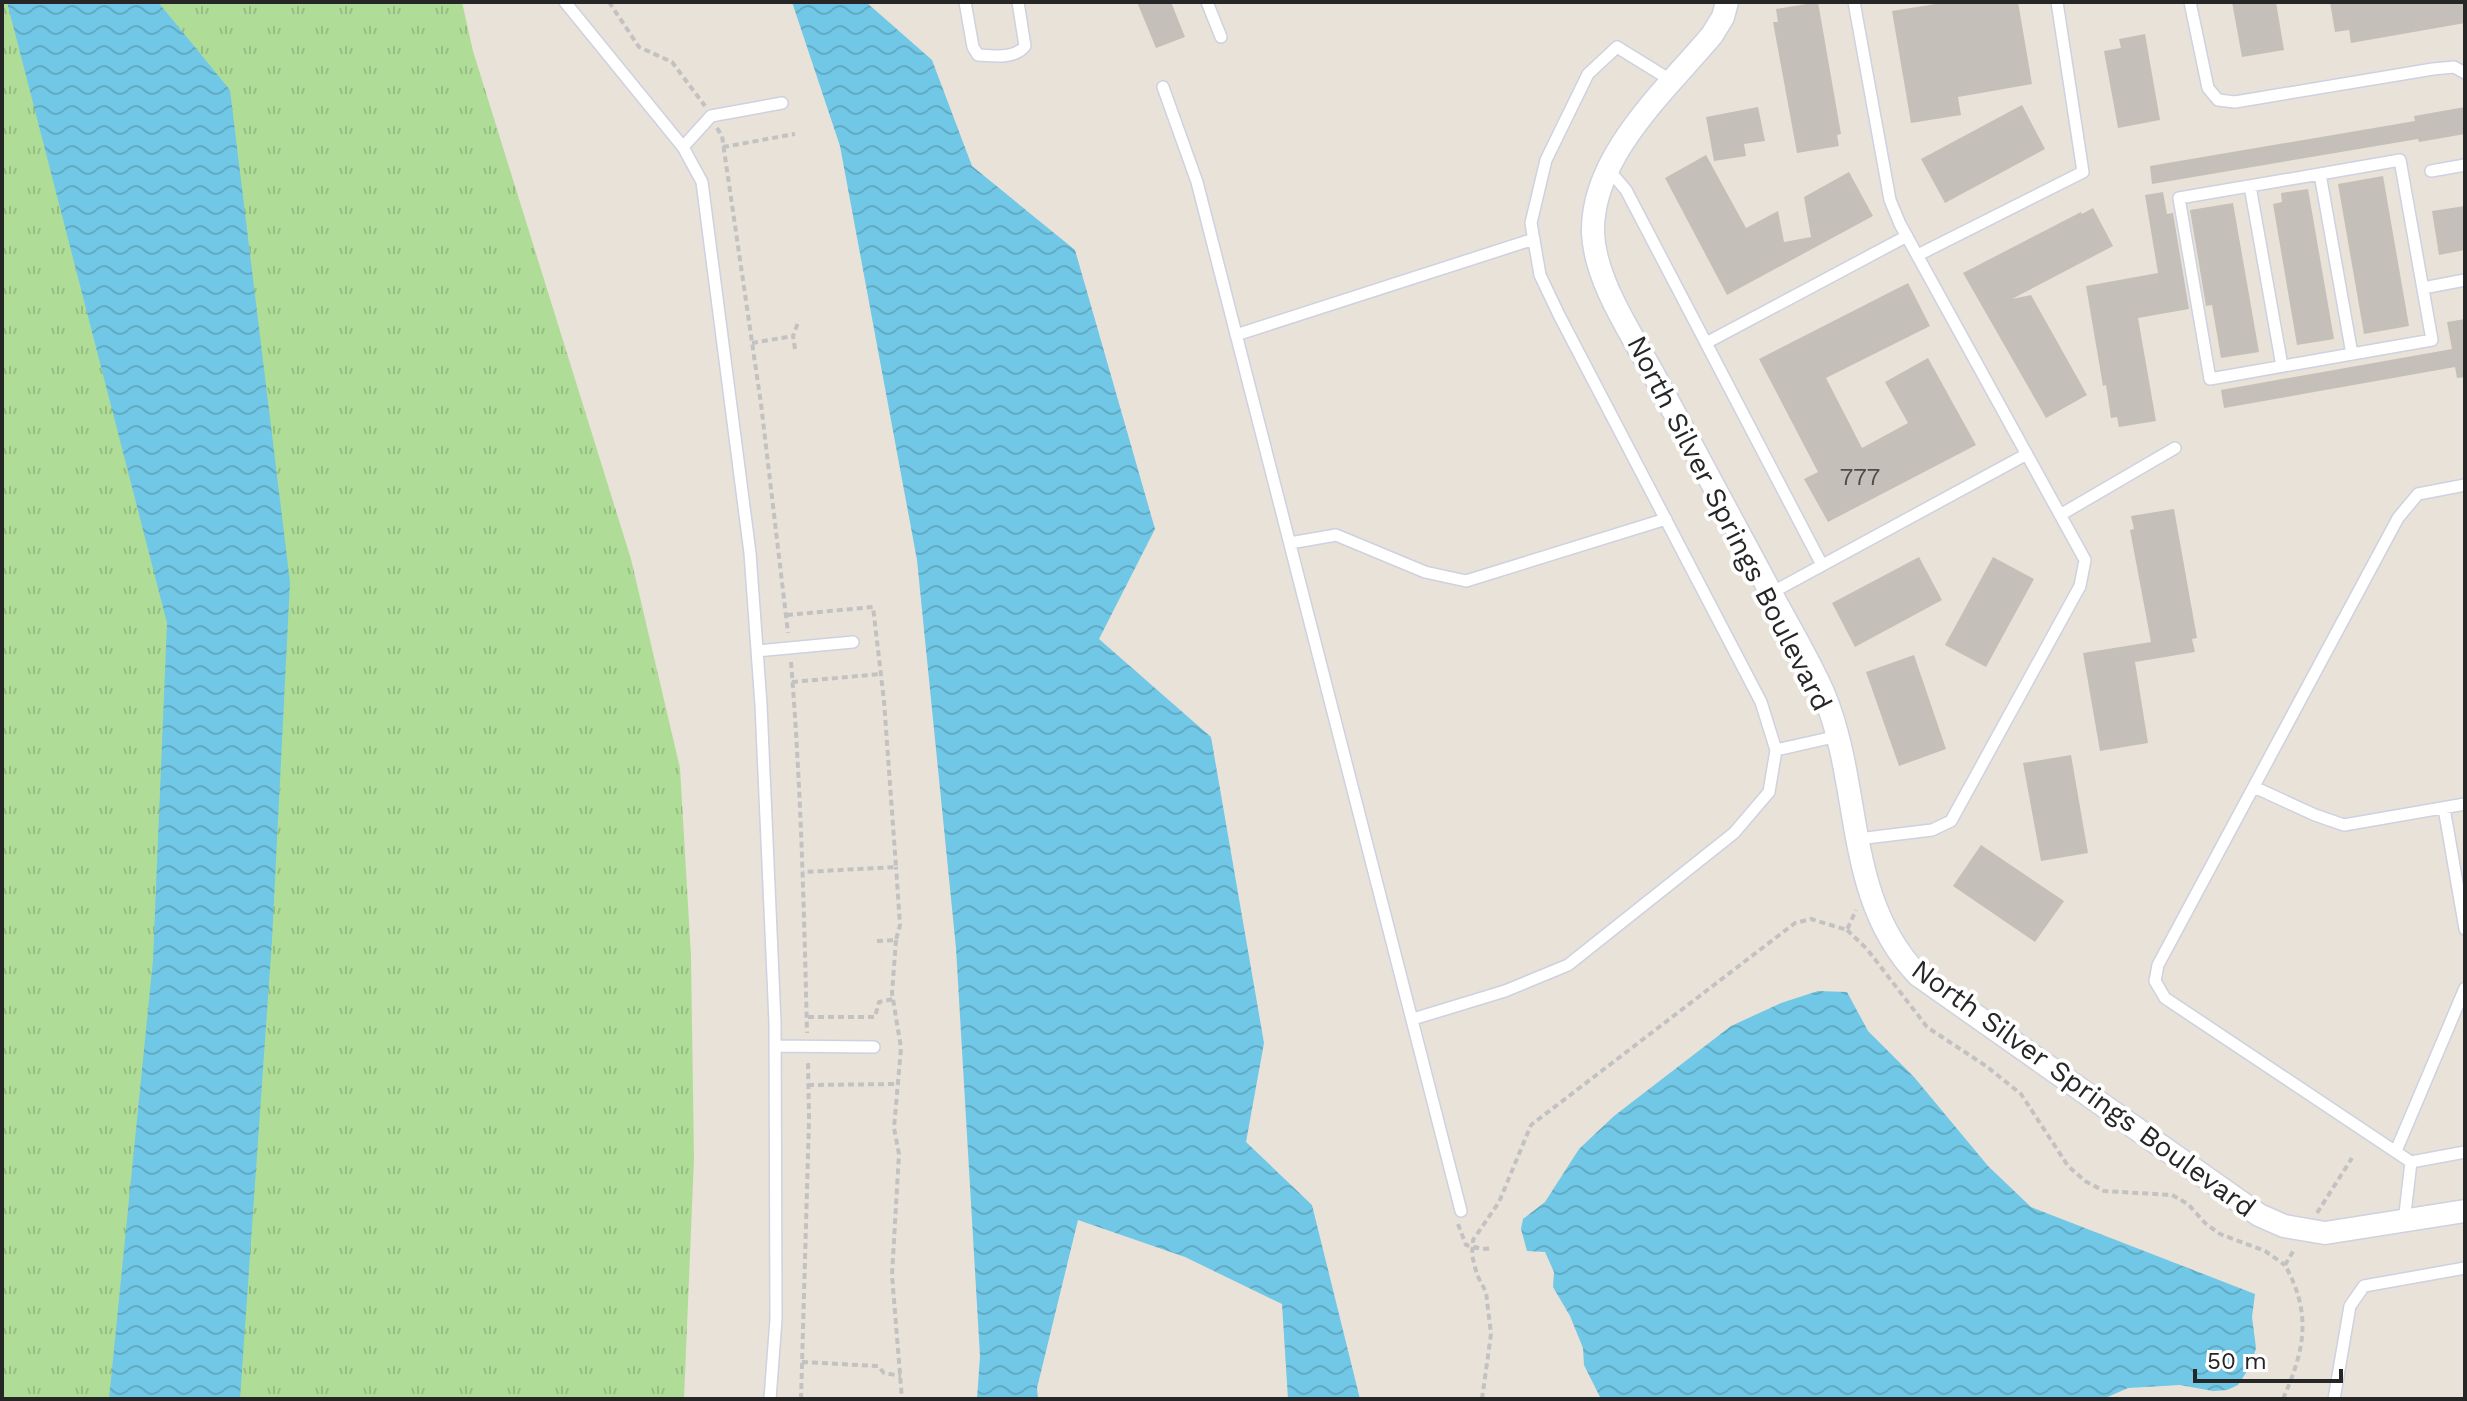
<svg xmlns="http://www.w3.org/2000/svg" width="2467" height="1401" font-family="'Work Sans',sans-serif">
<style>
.grass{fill:url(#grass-tufts)}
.water{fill:url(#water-waves)}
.building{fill:#c4bfb8}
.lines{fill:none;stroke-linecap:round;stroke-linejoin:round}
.lane-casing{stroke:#ced1df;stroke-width:14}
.street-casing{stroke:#ced1df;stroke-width:25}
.path{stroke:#c2c2c2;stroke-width:4;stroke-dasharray:6 4;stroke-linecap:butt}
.lane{stroke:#fff;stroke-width:11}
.street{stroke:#fff;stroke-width:22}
.labels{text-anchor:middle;stroke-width:8;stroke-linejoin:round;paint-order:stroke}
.number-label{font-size:24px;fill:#4e4c4a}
.street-label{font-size:28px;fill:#262626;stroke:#fff}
</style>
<defs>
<pattern id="grass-tufts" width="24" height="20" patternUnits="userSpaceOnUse" patternTransform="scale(2)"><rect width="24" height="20" fill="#afdd97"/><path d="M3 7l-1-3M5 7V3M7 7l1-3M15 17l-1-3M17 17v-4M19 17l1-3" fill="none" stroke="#96be82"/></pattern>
<pattern id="water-waves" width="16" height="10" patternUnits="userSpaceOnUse" patternTransform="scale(2)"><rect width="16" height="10" fill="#70c7e6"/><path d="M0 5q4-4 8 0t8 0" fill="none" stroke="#61abc5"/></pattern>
</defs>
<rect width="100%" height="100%" fill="#e9e2d8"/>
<path class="grass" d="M2,2H462L473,51L631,559L680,768L691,956L694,1159L684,1399H2Z"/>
<path class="water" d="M7,2H158L230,90L290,582L272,940L240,1399H109L153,960L167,623Z
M792,2H866L932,60L972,166L1075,250L1155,529L1099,639L1211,737L1264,1043L1246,1142L1312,1205L1360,1399H1288L1282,1304L1185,1257L1078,1220L1037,1388L1038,1399H977L980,1356L956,948L917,560L840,146Z
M1818,991L1847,992L1868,1031L1914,1077L1988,1166L2031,1207L2255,1294L2252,1317L2256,1348L2251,1365L2238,1385L2227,1390L2213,1391L2180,1385L2128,1388L2103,1399H1601L1584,1365L1583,1348L1570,1316L1553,1287L1554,1272L1545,1252L1527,1251L1521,1229L1523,1219L1545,1202L1579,1149L1614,1116L1731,1026L1781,1003Z"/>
<path class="building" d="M1137,2H1171L1185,37L1156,48Z
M1818,2L1841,134L1837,135L1839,146L1797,153L1773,22H1778L1776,9Z
M1948,2H2018L2032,84L1958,97L1961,115L1911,123L1892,11Z
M2232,2H2276L2284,50L2242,57Z
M2330,2H2463L2465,23L2351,43L2349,30L2335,32Z
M2145,34L2160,120L2118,128L2104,51L2121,48L2119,39Z
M2022,105L2045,149L1945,203L1921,159Z
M1758,107L1765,141L1744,144L1746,156L1714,161L1706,117Z
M2465,107V134L2419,142L2418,139L2152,184L2150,166L2415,121L2414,116Z
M1706,155L1746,228L1778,211L1784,242L1811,237L1804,197L1849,172L1873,216L1727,295L1665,178Z
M2383,176L2409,326L2364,334L2338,184Z
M2308,189L2334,339L2297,345L2273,204L2282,202L2281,193Z
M2163,192L2167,214L2173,213L2189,309L2138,318L2156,421L2119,427L2117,417L2111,418L2106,385L2103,386L2086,286L2158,273L2145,195Z
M2233,203L2259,352L2221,358L2212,305L2206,306L2190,210Z
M2465,206V250L2439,255L2432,211Z
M2093,208L2113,246L2012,299L2031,295L2087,395L2046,418L1963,273L2081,212L2082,214Z
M1908,283L1930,326L1826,378L1862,448L1908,423L1885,382L1928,358L1976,445L1828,522L1804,479L1818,472L1759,359Z
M2465,319V377L2457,378L2455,367L2224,408L2221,390L2452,349L2447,322Z
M2174,509L2197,638L2192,639L2195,652L2135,662L2148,743L2100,751L2083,653L2151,642L2130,530L2134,529L2131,516Z
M1919,557L1942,600L1855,647L1832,603Z
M1993,557L2034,579L1986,667L1945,645Z
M1914,655L1946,749L1899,766L1866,672Z
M2071,755L2088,853L2041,861L2023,763Z
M1981,845L2064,901L2035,942L1953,886Z"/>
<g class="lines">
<g class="lane-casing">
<path id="lane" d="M565,2L683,147L702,182L750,553L761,705L775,1022L776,1319L770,1399
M965,2L973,47L978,55C994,56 1015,59 1025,46L1018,2
M1207,2L1221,37
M1854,2L1890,200L1900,224L2085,560L2080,586L1951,821L1932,830L1858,839
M2190,2L2208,88L2218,100L2235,102L2433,69L2454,67L2465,73
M1163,87L1197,182L1461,1211
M683,147L711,116L782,103
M2400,160L2432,340L2352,354L2320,174Z
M1608,169L1626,190L1822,565
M2431,171L2465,165
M2320,174L2179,198L2210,379L2352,354
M2250,186L2282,366
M1918,255L2083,172L2057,2
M2423,288L2465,280
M1236,335L1534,239
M1706,343L1907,236
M2465,485L2418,494L2398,518L2158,965L2155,981L2165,998L2411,1162L2465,1152
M2060,515L2175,448
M1290,543L1336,535L1425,572L1466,581L1666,519
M1771,593L2027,454
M757,651L853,642
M1776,750L1838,736
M2254,787L2315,815L2344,825L2465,804
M2444,808L2465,929
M1413,1019L1505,991L1568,965L1734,833L1769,792L1776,750L1761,702L1559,315L1540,275L1531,223L1546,160L1588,74L1617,47L1672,81
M775,1046L874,1047
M2396,1151L2465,988
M2404,1222L2411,1162
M2334,1399L2350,1306L2364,1286L2465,1268"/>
</g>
<g class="street-casing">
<path id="street" d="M1727,2L1723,17L1712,35C1666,90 1591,156 1593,233C1595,281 1632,335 1655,377C1691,444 1727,512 1764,580C1783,617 1806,654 1823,692C1863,786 1843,897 1918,975L2259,1215L2284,1226L2325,1233L2465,1211"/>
</g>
<path class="path" d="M609,2L639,47L672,62L705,106
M717,128L722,136L761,404L788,633
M723,147L795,134
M752,343L793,336
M795,349L793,336L799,320
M787,615L873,607L884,701L896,867L803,872
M791,662C801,786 804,909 807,1033
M792,682L881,674
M1847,930L1867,949L1927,1027L1986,1066L2021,1094L2068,1166L2085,1181L2104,1191L2172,1195L2188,1204L2205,1223L2220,1234L2265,1251L2285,1265
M896,940L892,993L901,1048L894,1128L899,1154L892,1275L902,1399
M877,941L896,940L900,925L896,867
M808,1017H875L879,1002L893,999
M808,1085L898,1084
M2317,1213L2352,1158
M1458,1224L1466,1245L1483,1249L1493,1248
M802,1362L878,1366L884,1373L901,1376
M801,1399L809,1120L808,1061
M1482,1399L1491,1334L1486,1292L1477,1275L1472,1255L1473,1240L1499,1202L1531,1125L1795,923L1811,919L1847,930L1856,910
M2283,1399C2305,1349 2312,1314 2285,1265L2295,1248"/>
<use href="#lane" class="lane"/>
<use href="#street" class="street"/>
</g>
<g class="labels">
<g class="number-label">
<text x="1860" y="485">777</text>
</g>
<g class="street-label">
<text transform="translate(1730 523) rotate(63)" y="10">North Silver Springs Boulevard</text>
<text transform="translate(2084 1088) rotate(36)" y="10">North Silver Springs Boulevard</text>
</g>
</g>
<rect width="2467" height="1401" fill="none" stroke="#262626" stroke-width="8"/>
<path d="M2195 1369v12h146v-12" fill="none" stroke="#262626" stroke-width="4"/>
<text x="2207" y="1369" font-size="24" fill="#262626" stroke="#ffffff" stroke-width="6" paint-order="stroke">50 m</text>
</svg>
